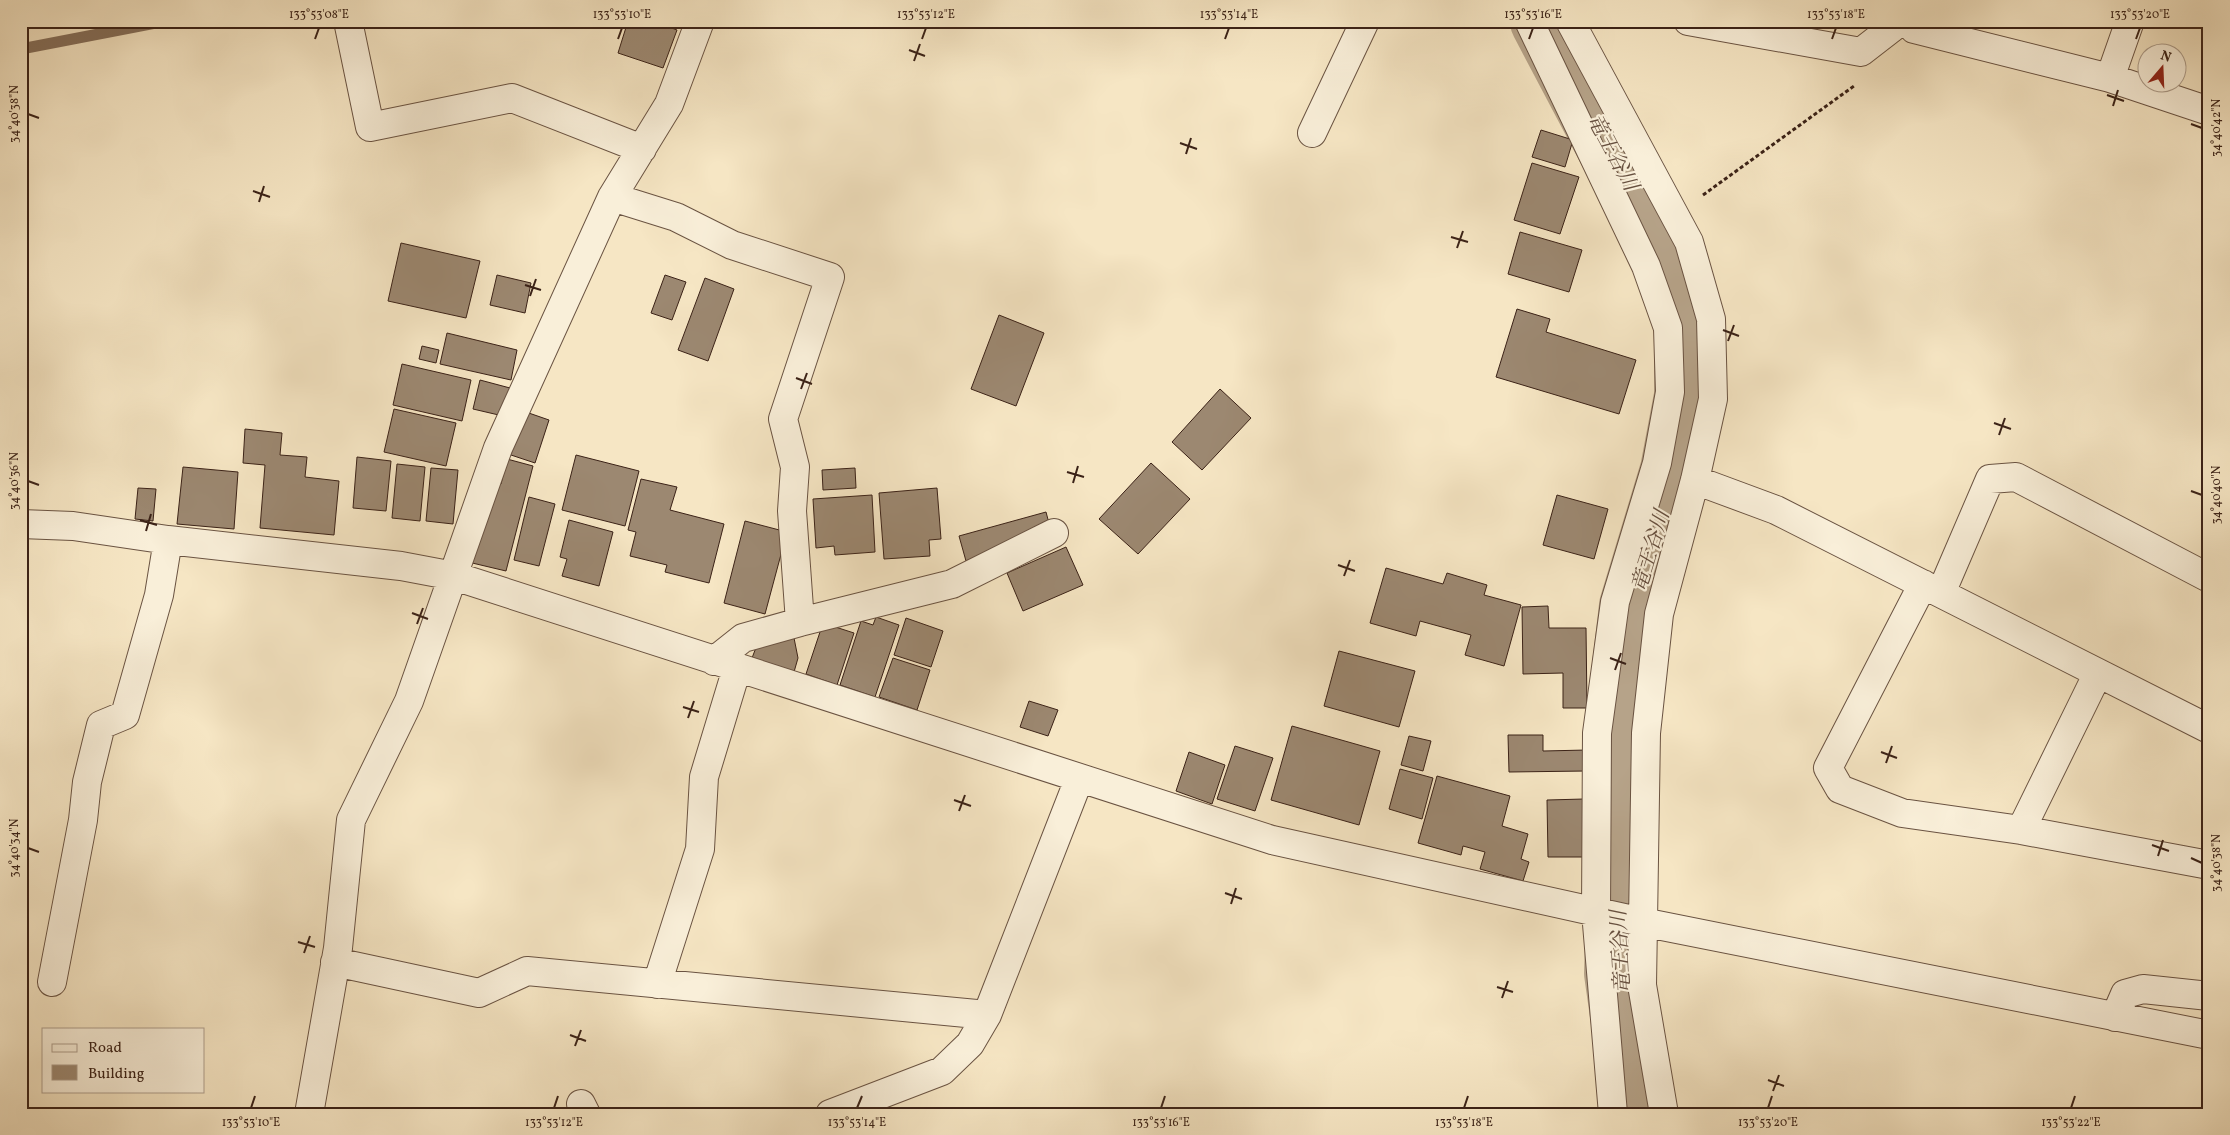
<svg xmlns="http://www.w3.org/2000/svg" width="2230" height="1135" font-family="Vollkorn,'Noto Serif JP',serif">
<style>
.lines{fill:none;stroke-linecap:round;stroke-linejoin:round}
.stream{stroke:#856f5b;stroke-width:11}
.river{stroke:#b6a389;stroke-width:68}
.building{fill:#9c8871;stroke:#3b2217}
.minor-casing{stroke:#6a5342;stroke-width:30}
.path{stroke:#3b2217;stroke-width:3;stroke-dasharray:4 2.5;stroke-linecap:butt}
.minor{stroke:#f9efd9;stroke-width:28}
.ticks{fill:none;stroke:#3b2217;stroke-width:2}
.labels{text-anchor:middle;stroke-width:4.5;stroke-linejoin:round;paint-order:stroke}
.water-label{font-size:21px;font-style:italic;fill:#664f3f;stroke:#f9efd9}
.neatline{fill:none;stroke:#3b2217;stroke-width:2}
.ticks-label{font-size:12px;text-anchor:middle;fill:#3b2217}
</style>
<rect width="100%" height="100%" fill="#f6e6c4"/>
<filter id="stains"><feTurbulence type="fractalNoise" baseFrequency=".004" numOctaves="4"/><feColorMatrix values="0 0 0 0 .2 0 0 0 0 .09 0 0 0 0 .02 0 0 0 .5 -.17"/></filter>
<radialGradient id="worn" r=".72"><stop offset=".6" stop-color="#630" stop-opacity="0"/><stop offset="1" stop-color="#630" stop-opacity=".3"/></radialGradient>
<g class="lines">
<path class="stream" d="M21,49L166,21"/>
<path class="river" d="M1544,21L1669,258L1688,328V396L1674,470L1633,606L1617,742L1620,910L1618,973L1638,1114"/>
</g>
<path class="building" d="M628,21H653L677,30L663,68L618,53Z
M1541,130L1573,140L1565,167L1532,157Z
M1532,163L1579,177L1560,234L1514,220Z
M1520,232L1582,250L1569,292L1508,274Z
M401,243L480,261L466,318L388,301Z
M497,275L531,283L525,313L490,305Z
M665,275L686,282L672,320L651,313Z
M705,278L734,289L708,361L678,350Z
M1517,309L1550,319L1546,332L1636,360L1619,414L1496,377Z
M999,315L1044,333L1016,406L971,389Z
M447,333L517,350L511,380L440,364Z
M422,346L439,350L436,363L419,359Z
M402,364L471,380L462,421L393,405Z
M480,380L510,388L503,416L473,409Z
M1220,389L1251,418L1202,470L1172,442Z
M394,409L456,423L446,466L384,452Z
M523,411L549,420L535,463L508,454Z
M245,429L282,433L280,455L307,457L305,477L339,481L334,535L260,528L265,465L243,463Z
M576,455L639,471L625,526L562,510Z
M357,457L391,461L386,511L353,508Z
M507,459L533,466L506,571L468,562L489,482L501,484Z
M1151,463L1190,499L1138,554L1099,519Z
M397,464L425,467L420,521L392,518Z
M183,467L238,472L234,529L177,524Z
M431,468L458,470L453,524L426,521Z
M855,468L856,488L823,490L822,470Z
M21,476H27V515H21Z
M641,479L677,487L670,510L724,524L709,583L665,572L667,565L630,556L636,532L628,530Z
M138,488L156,489L153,521L135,519Z
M937,488L941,539L929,540L930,556L884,559L879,493Z
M872,495L875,552L835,555L834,546L816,548L813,499Z
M1557,495L1608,509L1594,559L1543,545Z
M529,497L555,504L539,566L514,560Z
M1046,512L1050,527L966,561L959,536Z
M569,520L613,532L599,586L562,576L567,559L560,557Z
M745,521L787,532L765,614L724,603Z
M1066,547L1083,585L1023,611L1007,573Z
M1386,568L1443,584L1447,573L1487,585L1484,595L1521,605L1504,666L1465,655L1471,635L1420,621L1416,636L1370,623Z
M1548,606L1549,628H1586L1587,708H1563V673L1523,674L1522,607Z
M876,617L899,625L875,697L840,685L861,621L873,625Z
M906,618L943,631L931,667L894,655Z
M823,623L854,633L837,685L806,674Z
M793,633L798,658L794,672L752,658L757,645Z
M1339,651L1415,671L1399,727L1324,706Z
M893,658L930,670L917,710L879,697Z
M1029,701L1058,710L1048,736L1020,727Z
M1292,726L1380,751L1359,825L1271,800Z
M1508,735H1543V751L1587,750V771L1509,772Z
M1409,736L1431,741L1423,771L1401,765Z
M1235,746L1273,758L1255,811L1217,799Z
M1189,752L1225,765L1212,804L1176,791Z
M1400,769L1433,778L1422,819L1389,809Z
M1437,776L1510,796L1502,826L1528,834L1521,859L1529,862L1523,881L1480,869L1485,852L1463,846L1461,855L1418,843Z
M1584,799L1585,857H1548L1547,800Z"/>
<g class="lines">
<g class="minor-casing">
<path id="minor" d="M348,21L370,127L512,98L642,149
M1529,21L1646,266L1668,328L1670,392L1657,463L1615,602L1597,733L1596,912L1613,1114
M1570,21L1689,242L1711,319L1713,399L1695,480L1659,614L1646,733L1642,985L1664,1114
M1688,21L1861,52L1901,21
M1909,21L1914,29L2110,78L2209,111
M2110,78L2130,21
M1312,133L1365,21
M612,197L676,217L732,245L830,277L783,419L795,467L792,511L800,622
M1695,480L1776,510L2209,729
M21,524L73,526L168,540L401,566L454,576L1272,840L1642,922L2209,1035
M1923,584L1828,768L1840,789L1902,813L2021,830L2209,865
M1941,593L1990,479L2016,477L2209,578
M714,661L743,638L800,622L952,584L1054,533
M2021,830L2098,673
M335,962L479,993L527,971L987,1015
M52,982L83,820L87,782L101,725L125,715L159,595L168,540
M657,984L700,849L704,777L737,668
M2115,1017L2125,994L2143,989L2209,996
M581,1104L586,1114
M309,1114L338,948L351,820L409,701L498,448L612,197L669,104L700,21
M830,1114L942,1071L970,1044L987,1015L1079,779"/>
</g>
<path class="path" d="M1703,195L1854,86"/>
<use href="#minor" class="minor"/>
</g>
<path class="ticks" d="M315,39L319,28M618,39L622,28M922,39L926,28M1225,39L1229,28M1529,39L1533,28M1832,39L1836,28M2136,39L2140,28M909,50L925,56M914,61L920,44M2107,95L2124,101M2113,106L2118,90M28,114L39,118M2191,124L2202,128M1180,143L1197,149M1186,154L1191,138M253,191L270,197M259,202L264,186M1451,237L1468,242M1457,248L1463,231M525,285L541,290M530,296L536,279M1723,330L1739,336M1728,341L1734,325M796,378L812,384M801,389L807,373M1994,423L2011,429M1999,435L2005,418M1067,472L1084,477M28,481L39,485M1073,483L1078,466M2191,491L2202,495M140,520L157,525M146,531L151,514M1338,565L1355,571M1344,576L1350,560M412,613L428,619M417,624L423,608M1610,658L1626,664M1615,670L1621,653M683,707L699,712M688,718L694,701M1881,752L1897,758M1886,763L1892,746M954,800L971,806M959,811L965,795M2152,845L2169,851M28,848L39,852M2158,856L2163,840M2191,858L2202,863M1225,893L1242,899M1231,904L1236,888M298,942L315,947M304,953L310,936M1497,987L1513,992M1502,998L1508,981M570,1035L586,1041M575,1046L581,1030M1768,1080L1784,1086M1773,1091L1779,1075M251,1108L255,1096M554,1108L558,1096M857,1108L862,1096M1161,1108L1165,1096M1464,1108L1468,1096M1768,1108L1772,1096M2071,1108L2075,1096"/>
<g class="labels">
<g class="water-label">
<text transform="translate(1613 152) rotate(62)" y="7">竜王谷川</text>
<text transform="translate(1650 551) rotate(-73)" y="7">竜王谷川</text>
<text transform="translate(1620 952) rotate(-93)" y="7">竜王谷川</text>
</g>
</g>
<rect width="2230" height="1135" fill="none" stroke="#f6e6c4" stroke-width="55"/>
<rect x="42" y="1028" width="162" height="65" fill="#f9efd9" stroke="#ad9d8b"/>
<rect x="52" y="1044" width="25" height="8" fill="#f9efd9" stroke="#ad9d8b"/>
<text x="88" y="1052" font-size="15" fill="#3b2217">Road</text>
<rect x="52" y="1065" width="25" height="15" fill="#9c8871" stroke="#ad9d8b"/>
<text x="88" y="1078" font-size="15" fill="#3b2217">Building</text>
<g transform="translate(2162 68) rotate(19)"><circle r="24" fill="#f9efd9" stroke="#ad9d8b"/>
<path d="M0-4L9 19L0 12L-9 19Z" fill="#8f2418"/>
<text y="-8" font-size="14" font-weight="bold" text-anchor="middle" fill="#3b2217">N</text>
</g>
<rect x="28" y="28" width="2174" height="1080" class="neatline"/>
<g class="ticks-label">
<text x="319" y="18">133°53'08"E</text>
<text x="622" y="18">133°53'10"E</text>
<text x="926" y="18">133°53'12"E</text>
<text x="1229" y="18">133°53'14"E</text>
<text x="1533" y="18">133°53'16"E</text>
<text x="1836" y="18">133°53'18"E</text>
<text x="2140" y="18">133°53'20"E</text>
<text transform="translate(14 114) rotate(-90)" y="4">34°40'38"N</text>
<text transform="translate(2216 128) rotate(-90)" y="4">34°40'42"N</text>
<text transform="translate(14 481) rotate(-90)" y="4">34°40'36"N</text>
<text transform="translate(2216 495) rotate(-90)" y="4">34°40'40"N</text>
<text transform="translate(14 848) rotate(-90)" y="4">34°40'34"N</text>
<text transform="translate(2216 863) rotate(-90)" y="4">34°40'38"N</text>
<text x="251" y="1126">133°53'10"E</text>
<text x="554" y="1126">133°53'12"E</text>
<text x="857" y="1126">133°53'14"E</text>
<text x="1161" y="1126">133°53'16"E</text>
<text x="1464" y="1126">133°53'18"E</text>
<text x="1768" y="1126">133°53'20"E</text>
<text x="2071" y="1126">133°53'22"E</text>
</g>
<rect width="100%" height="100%" filter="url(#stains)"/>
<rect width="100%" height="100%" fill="url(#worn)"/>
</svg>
